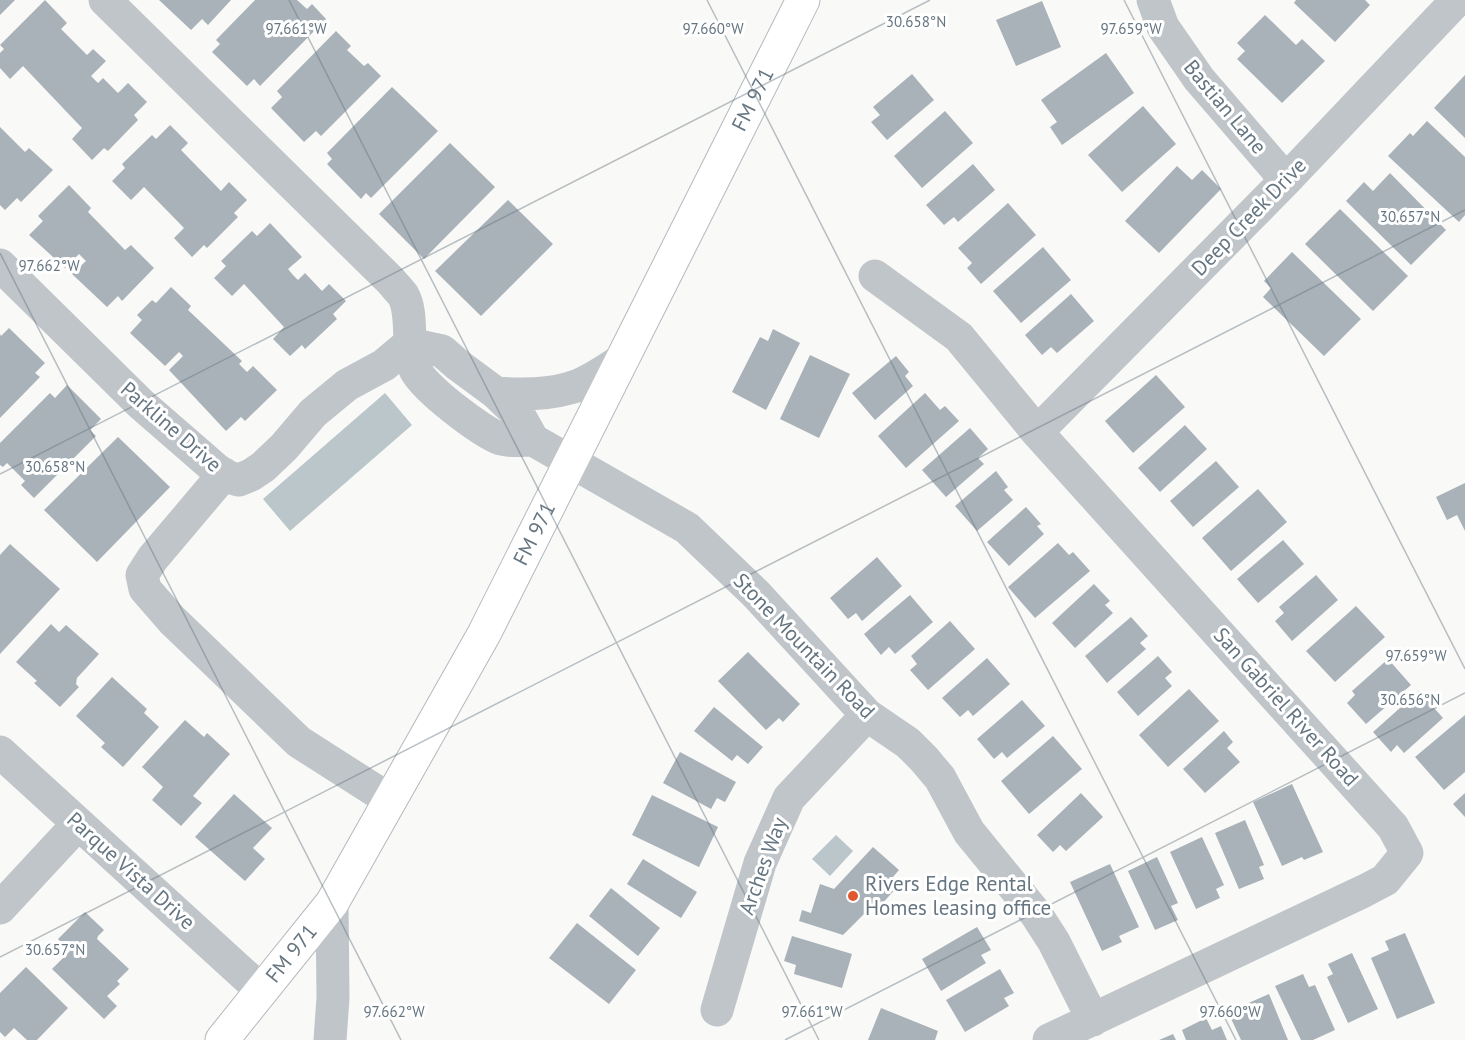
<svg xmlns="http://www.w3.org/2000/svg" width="1465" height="1040" font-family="'PT Sans',sans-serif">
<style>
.water{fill:#bac6ca}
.building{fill:#a9b2b8}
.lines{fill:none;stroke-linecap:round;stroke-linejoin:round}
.major-casing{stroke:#b4b9bd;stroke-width:35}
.minor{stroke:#c0c5c9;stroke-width:33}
.major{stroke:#fff;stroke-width:33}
.ticks{fill:none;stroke:#657581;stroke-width:1.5;stroke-opacity:0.45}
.poi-dot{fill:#e1582f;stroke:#fff;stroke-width:2}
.labels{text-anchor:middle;stroke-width:6;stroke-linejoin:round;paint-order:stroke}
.street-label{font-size:21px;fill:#657581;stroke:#fff}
.poi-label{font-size:21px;fill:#657581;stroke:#fff;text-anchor:start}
.ticks-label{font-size:15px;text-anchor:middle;fill:#657581;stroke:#fff;stroke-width:6;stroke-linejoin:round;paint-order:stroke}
</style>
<rect width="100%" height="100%" fill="#f9f9f7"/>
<path class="water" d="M385,393L412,425L290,531L263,499Z
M836,835L853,851L830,876L812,859Z"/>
<path class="building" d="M0,0H15L0,15Z
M45,0L67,23L61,29L87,55L93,49L106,61L91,76L98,83L103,78L118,93L128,83L147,102L134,115L138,120L108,151L104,148L92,160L72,139L82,128L23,66L10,79L0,68V53L4,49L0,45Z
M159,0H231L208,25L202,19L191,30Z
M255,0H297L307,9L312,4L326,19L260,86L254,79L247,86L212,52L220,44L216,40Z
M1296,0H1365L1370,5L1335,42L1294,3Z
M1042,1L1061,47L1016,66L996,20Z
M1265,15L1296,45L1302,39L1325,61L1282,103L1237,59L1245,51L1237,43Z
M336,31L351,46L347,50L364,66L368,63L381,76L321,136L316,131L304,142L271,108L282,97L277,91Z
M1106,53L1134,93L1062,145L1050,127L1057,122L1041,100Z
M912,74L934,100L887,140L871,122L880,115L873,107Z
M1465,75V138L1434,108Z
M392,87L438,131L371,198L366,193L361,199L327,164L332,159L327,153Z
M1143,106L1176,144L1122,192L1088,155Z
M945,111L973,143L922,188L894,156Z
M1427,121L1465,157V215L1459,222L1388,156L1410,133L1413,136Z
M170,125L188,143L181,150L221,191L229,182L247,200L234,213L238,217L207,248L204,245L192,257L174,238L184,228L144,187L131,200L112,181L125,168L122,164L152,135L156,139Z
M0,127L25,152L29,148L53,170L21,202L17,198L5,210L0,205Z
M450,143L495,187L424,259L379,214Z
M973,164L995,190L958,222L954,217L944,225L926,205Z
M1177,166L1192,180L1202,170L1221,189L1159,253L1125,221Z
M1390,173L1446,230L1411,265L1346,201L1364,182L1373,191Z
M69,185L91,208L88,212L125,250L131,245L154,268L122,301L118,296L107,307L72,274L86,261L79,254L65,268L29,235L43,221L38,216Z
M508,200L553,244L481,316L435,271Z
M1008,203L1036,235L981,284L967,268L972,263L958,248Z
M1340,209L1408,276L1373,311L1305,244Z
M270,223L302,257L288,269L293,275L298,280L305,273L322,291L329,284L346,301L333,314L337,319L305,349L302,345L290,356L273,339L284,327L244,284L232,296L214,278L226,266L221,261L252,231L257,236Z
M1043,247L1071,280L1021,323L993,291Z
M1292,252L1361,319L1324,356L1263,297L1271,288L1264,281Z
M171,287L191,306L188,310L242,361L239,364L247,372L253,366L277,390L245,421L241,417L226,431L169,370L183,356L179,352L165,366L130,333L142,320L137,315L152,300L156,303Z
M1071,294L1094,321L1057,353L1051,347L1042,355L1025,335Z
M9,328L45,363L35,373L40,377L0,418V334L1,336Z
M773,329L800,343L766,410L732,392L760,337L768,341Z
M810,355L850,374L819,438L780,419Z
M896,356L909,372L905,376L913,386L875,420L852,393Z
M1156,375L1185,407L1133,453L1105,421Z
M67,385L101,419L90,430L96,436L34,498L21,485L25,481L7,463L3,467L0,465V443L50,393L55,398Z
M925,393L940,410L945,406L959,421L906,468L878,436Z
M1185,425L1207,449L1160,492L1138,468Z
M970,428L988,449L978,458L984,464L946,497L922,470Z
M118,437L170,487L97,562L44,510Z
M1216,461L1239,487L1193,527L1170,501Z
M996,471L1008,487L1004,490L1013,500L977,531L955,506Z
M1465,483V531L1457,515L1447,520L1436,497Z
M1258,489L1287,522L1231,571L1202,538Z
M1026,507L1041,524L1037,526L1044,534L1009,566L987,542Z
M1283,540L1304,564L1258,603L1237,579Z
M1058,543L1069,555L1073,552L1090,571L1035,618L1008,587Z
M10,544L60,589L0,654V555Z
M877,557L902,586L862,621L856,613L848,619L830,598Z
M1316,575L1338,600L1292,641L1275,621L1284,613L1279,607Z
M1094,584L1110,601L1105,605L1113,613L1075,648L1052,623Z
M910,595L933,622L895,654L889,647L881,655L864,634Z
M1356,606L1385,637L1335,682L1306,651Z
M1131,617L1148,636L1140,643L1146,649L1107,683L1085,656Z
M950,621L975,649L928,690L910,670L917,664L911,656Z
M51,624L59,632L66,625L99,654L77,678L76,684L79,687L60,707L34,683L37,681L16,662Z
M748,652L800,704L783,722L779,718L766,730L718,681Z
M1158,656L1172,672L1165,678L1172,686L1138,716L1117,692Z
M987,658L1010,684L973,716L968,710L960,717L942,698Z
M1388,659L1411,685L1366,724L1347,703L1355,695L1352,691Z
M112,677L147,709L144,713L159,727L123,767L101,747L105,743L76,716Z
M1189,689L1219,721L1168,767L1139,735Z
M1419,691L1443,718L1404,753L1397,745L1391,752L1373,732Z
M1022,700L1045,726L1007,758L1002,752L994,759L977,739Z
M714,707L763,747L748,764L737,755L732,761L694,731Z
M1465,715V772L1444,790L1415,757Z
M185,720L204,737L207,733L230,754L193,796L202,803L181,826L152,800L163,787L142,767Z
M1224,731L1233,742L1227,748L1240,762L1205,793L1183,769Z
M1053,736L1082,769L1029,814L1001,781Z
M680,752L736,782L725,802L717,798L711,809L663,783Z
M1292,784L1323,852L1304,860L1302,857L1282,866L1253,802Z
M1081,793L1103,817L1066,851L1060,845L1053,852L1037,835Z
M1465,793V817L1453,804Z
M234,794L272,828L253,848L265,859L245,881L195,837Z
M652,795L718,827L699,867L632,835Z
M1245,820L1264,865L1259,867L1264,879L1239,889L1215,833Z
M1202,837L1224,885L1216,889L1220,898L1196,909L1170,852Z
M873,847L899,870L893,877L900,884L878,908L874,904L843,935L799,921L802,910L811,913L820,884L834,889Z
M1157,857L1178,903L1171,906L1178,920L1155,930L1128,871Z
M643,859L697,892L681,918L627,884Z
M1110,864L1139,927L1119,936L1122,942L1102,951L1070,882Z
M611,888L660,928L638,956L589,916Z
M85,912L104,930L98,936L97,939L129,969L117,981L120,984L107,996L117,1006L104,1019L52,969L70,951L58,939Z
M577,923L636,970L609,1004L549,958Z
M977,927L991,950L981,955L986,963L941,991L922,959Z
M1405,933L1435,1003L1397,1019L1371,958L1389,950L1385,941Z
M792,936L852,954L842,988L794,974L796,965L784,961Z
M1352,953L1378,1009L1348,1023L1327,977L1333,974L1328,964Z
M26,967L68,1008L37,1040H27L14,1028L5,1037L0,1032V993Z
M1000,969L1014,993L1004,998L1009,1006L965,1032L946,1000Z
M1303,974L1309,987L1315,985L1335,1030L1313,1040H1301L1275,986Z
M1269,994L1288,1040H1241L1228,1012Z
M881,1008L938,1031L935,1040H868Z
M1206,1018L1212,1030L1221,1026L1227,1040H1186L1182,1030Z
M1173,1034L1176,1040H1159Z"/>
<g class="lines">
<g class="major-casing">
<g id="major">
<path id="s1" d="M222,1040L332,903L484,634L803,0"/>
</g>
</g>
<path class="minor" d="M105,0L391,281C395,286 399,290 403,295C414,314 406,346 414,367C420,386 482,432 501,439C511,442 524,440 533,440
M1153,0L1163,27L1199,79L1286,180
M0,265L141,404L217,470L228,477L239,480L251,475L263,467L284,447L313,413L347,385L384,365L409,344
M875,276L959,337L1037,432L1393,827L1407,853L1385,880L1364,891L1049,1040
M409,344L442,351L458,365L496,393L519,415L533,440L687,528L756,594L867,715L908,743L924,759L940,778L969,832L1036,914L1054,942L1093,1020
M496,393C521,395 546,395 570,388C589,383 607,369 623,359
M1037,432L1286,180L1457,0
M224,474L153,558L142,575L145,589L172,620L299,742L390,800
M0,752L262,991
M0,908L78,824
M717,1010L760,863L789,798L867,715
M330,1040L333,998L332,903"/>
<use href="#major" class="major"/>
</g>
<path class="ticks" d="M289,0L819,1040M707,0L1236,1040M1124,0L1465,669M0,253L401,1040M0,474L930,0M0,957L1465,210M785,1040L1465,693"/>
<circle class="poi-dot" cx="853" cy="896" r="6"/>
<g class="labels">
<g class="street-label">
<text dy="7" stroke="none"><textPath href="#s1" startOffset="1083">FM 971</textPath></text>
<text transform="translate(1225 107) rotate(50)" y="7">Bastian Lane</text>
<text transform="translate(1249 217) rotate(-46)" y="7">Deep Creek Drive</text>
<text transform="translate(171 427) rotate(41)" y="7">Parkline Drive</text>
<text dy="7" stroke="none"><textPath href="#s1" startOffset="597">FM 971</textPath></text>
<text transform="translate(804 646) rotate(46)" y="7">Stone Mountain Road</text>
<text transform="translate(1286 707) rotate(48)" y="7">San Gabriel River Road</text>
<text transform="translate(763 866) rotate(-70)" y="7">Arches Way</text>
<text transform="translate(131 871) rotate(42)" y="7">Parque Vista Drive</text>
<text dy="7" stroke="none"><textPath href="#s1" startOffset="111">FM 971</textPath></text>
</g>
<g class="poi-label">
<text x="865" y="891">Rivers Edge Rental<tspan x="865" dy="24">Homes leasing office</tspan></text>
</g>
</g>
<g class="ticks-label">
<text x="916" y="27">30.658°N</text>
<text x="296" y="34">97.661°W</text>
<text x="713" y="34">97.660°W</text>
<text x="1131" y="34">97.659°W</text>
<text x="1410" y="222">30.657°N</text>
<text x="49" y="271">97.662°W</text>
<text x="55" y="472">30.658°N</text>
<text x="1416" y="661">97.659°W</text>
<text x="1410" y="705">30.656°N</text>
<text x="55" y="955">30.657°N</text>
<text x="394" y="1017">97.662°W</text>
<text x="812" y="1017">97.661°W</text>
<text x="1230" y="1017">97.660°W</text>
</g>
</svg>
